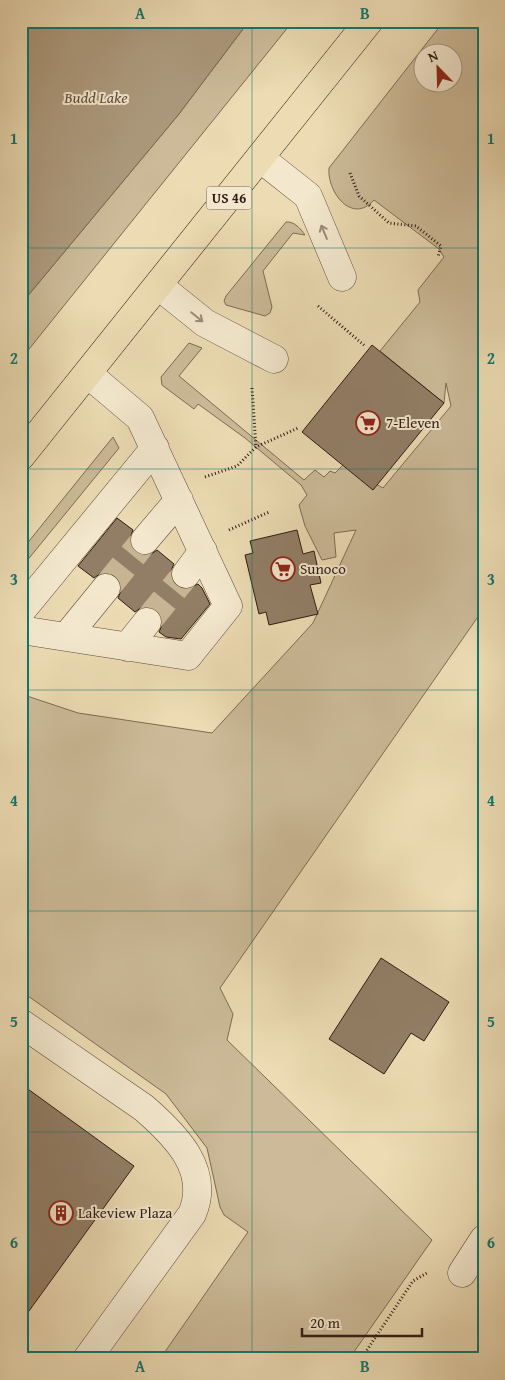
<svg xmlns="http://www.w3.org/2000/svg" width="505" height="1380" font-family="'Gentium Book Plus',serif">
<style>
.green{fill:#ccba98;stroke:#7e6a55;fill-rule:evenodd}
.water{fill:#ac997c;stroke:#7a6652}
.building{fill:#927e66;stroke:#301a12}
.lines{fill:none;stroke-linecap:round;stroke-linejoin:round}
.minor-tunnel{stroke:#c6b493;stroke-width:28;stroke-dasharray:28 14;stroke-linecap:butt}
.minor-casing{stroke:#5f4a3a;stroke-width:29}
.major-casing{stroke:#301a12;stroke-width:29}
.path{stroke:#301a12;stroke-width:3;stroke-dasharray:1 2.5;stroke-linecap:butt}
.minor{stroke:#f3e8ce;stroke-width:28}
.major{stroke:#ecdbb3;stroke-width:28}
.oneway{stroke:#9b8b79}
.grid{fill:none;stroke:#0f766e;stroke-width:1;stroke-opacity:0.55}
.labels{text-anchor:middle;stroke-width:4;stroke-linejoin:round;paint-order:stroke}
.shield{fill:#f3e8ce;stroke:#6a584a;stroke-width:1}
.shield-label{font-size:14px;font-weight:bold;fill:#301a12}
.poi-label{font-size:15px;fill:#301a12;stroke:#f3e8ce;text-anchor:start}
.water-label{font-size:16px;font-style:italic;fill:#624d3c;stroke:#f3e8ce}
.neatline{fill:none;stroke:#0f766e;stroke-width:2}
.grid-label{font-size:16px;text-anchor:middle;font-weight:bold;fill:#0f766e}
</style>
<rect width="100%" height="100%" fill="#ecdbb3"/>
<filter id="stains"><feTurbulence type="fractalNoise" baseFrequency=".004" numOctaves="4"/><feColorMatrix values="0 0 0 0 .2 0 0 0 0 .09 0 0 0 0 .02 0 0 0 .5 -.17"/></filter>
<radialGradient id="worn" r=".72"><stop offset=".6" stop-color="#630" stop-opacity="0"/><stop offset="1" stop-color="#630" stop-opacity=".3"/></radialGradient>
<path class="green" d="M249,21H293L21,359V304L179,114Z
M444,21H484V608L220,988L233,1014L227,1040L432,1240L349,1359H160L248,1232L224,1215L220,1207L207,1148L166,1094L21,991V694L78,713L212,733L313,623L356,530L334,533L336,557L322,560L305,526L299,505L307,495L301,485L245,438L198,404L194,409L162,385L161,377L189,343L202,348L179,376L304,480L315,470L324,477L330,471L335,473L343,465L383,488L451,406L446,383L444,403L380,351L420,302L418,290L444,257L439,249L374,200C352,225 327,192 329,168ZM422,52H452V82H422Z
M286,222C294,221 301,229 305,235L293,233L263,271L272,307L270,313L265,316L226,305L224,301L226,296Z
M113,437L119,448L21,568V551Z"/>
<path class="water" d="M21,21H249L179,114L21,304Z"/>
<path class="building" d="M372,345L444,403L373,490L302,432Z
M117,518L133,530L130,538V545L135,552L143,555H150L157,550L174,564L170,573L172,581L176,586L185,590L198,584L202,588L210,604L181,639L166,637L159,632L162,625V617L156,610L149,607H142L135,612L118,598L121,591V583L115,576L109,573H101L94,578L78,566Z
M297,530L303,554L314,551L321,583L310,585L318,614L269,625L266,612L259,614L245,555L253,553L250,541Z
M381,958L449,1002L424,1041L411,1033L384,1074L329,1039Z
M21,1084L134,1166L21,1322Z"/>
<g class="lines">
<path class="minor-tunnel" d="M106,588L145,540
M147,622L186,574"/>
<g class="minor-casing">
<path id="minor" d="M260,158L308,196L342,277
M159,286L205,323L274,359
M145,540L179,500
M186,574L203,551
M21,611L155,448
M21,630L188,656L228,606L140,418L88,374
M66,637L106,588
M127,647L147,622
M21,1023L144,1108C175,1135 211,1170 192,1214L87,1359
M462,1273L484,1239"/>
</g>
<g class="major-casing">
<path id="major" d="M21,456L369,21"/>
</g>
<path class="path" d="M350,173L359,196L389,223L416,226L441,246L438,257
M318,306L365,346
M252,388L256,447
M205,477L237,466L256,447L298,428
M229,530L269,512
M361,1359L413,1281L427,1273"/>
<use href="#minor" class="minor"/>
<use href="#major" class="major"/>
</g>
<defs><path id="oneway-shaft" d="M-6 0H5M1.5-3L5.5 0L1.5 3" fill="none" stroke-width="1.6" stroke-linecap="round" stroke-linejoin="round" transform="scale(1.25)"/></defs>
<g class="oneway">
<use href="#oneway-shaft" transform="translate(324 232) rotate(-113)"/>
<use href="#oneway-shaft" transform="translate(197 317) rotate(39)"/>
</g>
<path class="grid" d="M252,21V1359M21,248H484M21,469H484M21,690H484M21,911H484M21,1132H484"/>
<defs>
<g id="supermarket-ring" transform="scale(1.25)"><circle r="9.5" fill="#f3e8ce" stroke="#8f2418" stroke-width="1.5"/><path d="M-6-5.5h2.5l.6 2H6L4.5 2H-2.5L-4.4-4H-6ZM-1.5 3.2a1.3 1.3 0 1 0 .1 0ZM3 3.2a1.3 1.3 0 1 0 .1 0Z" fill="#8f2418"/></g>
<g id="building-ring" transform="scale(1.25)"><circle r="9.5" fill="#f3e8ce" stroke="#8f2418" stroke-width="1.5"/><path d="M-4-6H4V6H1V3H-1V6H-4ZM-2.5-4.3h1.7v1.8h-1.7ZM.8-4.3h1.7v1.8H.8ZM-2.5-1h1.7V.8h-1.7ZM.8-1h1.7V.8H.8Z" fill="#8f2418"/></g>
</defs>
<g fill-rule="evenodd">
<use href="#supermarket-ring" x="368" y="423"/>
<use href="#supermarket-ring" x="283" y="569"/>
<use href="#building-ring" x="61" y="1213"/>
</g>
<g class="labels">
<rect class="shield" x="206.5" y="186.5" width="45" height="23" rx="4"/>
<g class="shield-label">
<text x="229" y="203">US 46</text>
</g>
<g class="poi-label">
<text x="386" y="428">7-Eleven</text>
<text x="300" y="574">Sunoco</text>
<text x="78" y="1218">Lakeview Plaza</text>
</g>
<g class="water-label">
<text x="96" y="103">Budd Lake</text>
</g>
</g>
<rect width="505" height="1380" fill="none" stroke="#ecdbb3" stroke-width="55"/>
<g transform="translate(438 68) rotate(337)"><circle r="24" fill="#f3e8ce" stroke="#a59683"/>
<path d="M0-4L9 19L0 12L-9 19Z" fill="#8f2418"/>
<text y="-8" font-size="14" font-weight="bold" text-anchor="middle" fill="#301a12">N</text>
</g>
<path d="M302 1328v8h120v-8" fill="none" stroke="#301a12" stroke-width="2.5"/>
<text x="310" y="1328" font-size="15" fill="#301a12" stroke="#f3e8ce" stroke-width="4" paint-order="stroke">20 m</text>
<rect x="28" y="28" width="450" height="1324" class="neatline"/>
<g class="grid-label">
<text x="140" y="19">A</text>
<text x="365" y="19">B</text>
<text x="14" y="144">1</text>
<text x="491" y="144">1</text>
<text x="14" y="364">2</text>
<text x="491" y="364">2</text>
<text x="14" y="585">3</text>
<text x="491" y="585">3</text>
<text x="14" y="806">4</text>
<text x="491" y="806">4</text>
<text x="14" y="1027">5</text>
<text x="491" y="1027">5</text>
<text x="14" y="1248">6</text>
<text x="491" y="1248">6</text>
<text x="140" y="1372">A</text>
<text x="365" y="1372">B</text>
</g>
<rect width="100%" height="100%" filter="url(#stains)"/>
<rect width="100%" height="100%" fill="url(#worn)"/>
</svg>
